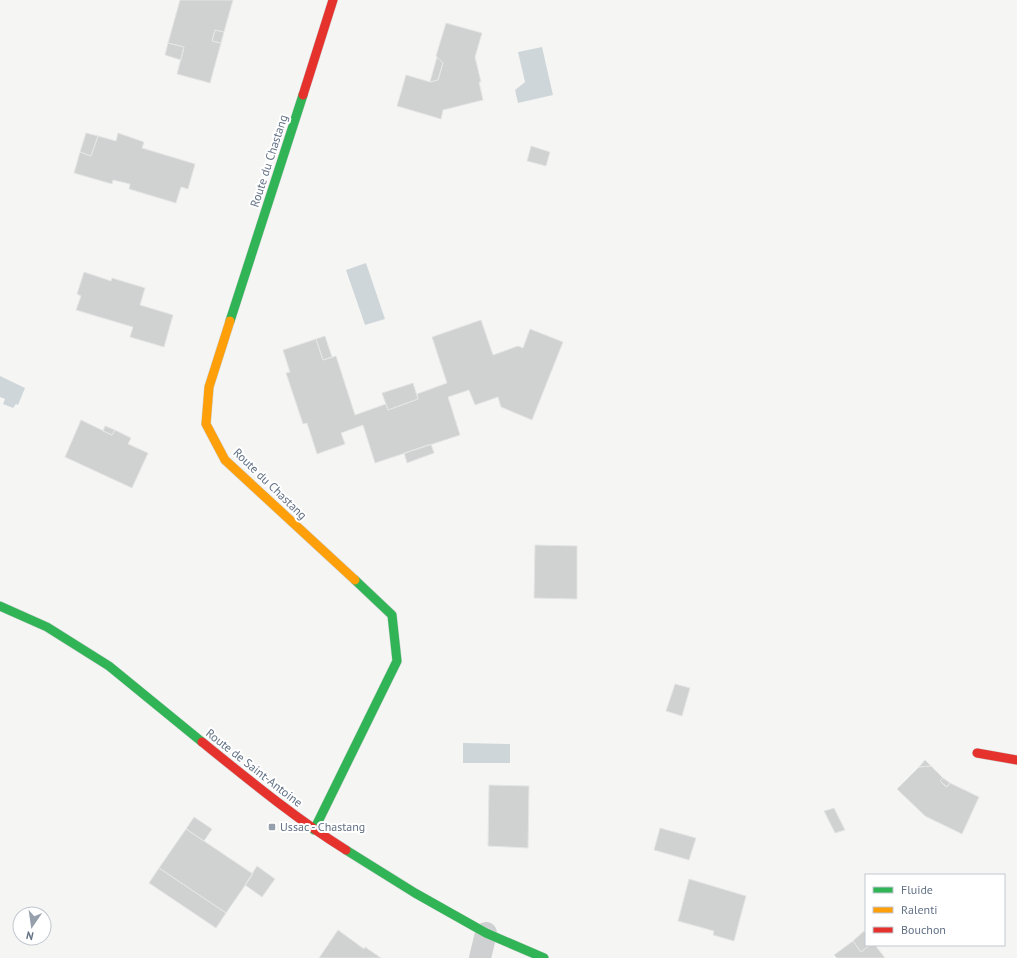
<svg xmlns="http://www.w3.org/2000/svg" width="1017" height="958" font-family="'PT Sans',sans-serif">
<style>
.water{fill:#cfd6da}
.building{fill:#d0d2d2;stroke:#e4e5e4}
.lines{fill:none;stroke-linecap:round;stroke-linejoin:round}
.fast-casing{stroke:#d0d3d4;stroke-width:10}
.slow-casing{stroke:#d0d3d4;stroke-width:10}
.jam-casing{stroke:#d0d3d4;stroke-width:10}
.street{stroke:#cfd0d1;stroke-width:22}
.fast{stroke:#30b455;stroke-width:9}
.slow{stroke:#ff9f0a;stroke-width:9}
.jam{stroke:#e5322d;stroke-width:9}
.poi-dot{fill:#96a0ac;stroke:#fff;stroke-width:1.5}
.labels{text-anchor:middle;stroke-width:4;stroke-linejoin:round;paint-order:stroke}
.street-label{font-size:12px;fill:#637286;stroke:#fff}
.poi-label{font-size:12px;fill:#637286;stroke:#fff;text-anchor:start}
</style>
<rect width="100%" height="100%" fill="#f5f6f4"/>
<path class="water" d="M542,47L553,95L518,103L515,90L525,82L518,52Z
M366,263L385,319L365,325L346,270Z
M0,376L25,388L18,405L16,404L13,408L3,404L5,399L0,397Z
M463,743L510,744V763H463Z"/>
<path class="building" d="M180,0H233L224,32L215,30L212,41L221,43L210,83L177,74L184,47L168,43Z
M446,23L482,33L475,57L481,82H479L483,100L443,110L441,119L397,106L406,75L430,82L438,80L443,63L436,56Z
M215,30L224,32L221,43L212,41Z
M168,43L184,47L181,60L165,55Z
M437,57L443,63L438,80L430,82Z
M86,133L98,136L91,156L80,152Z
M118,133L144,142L142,148L195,164L188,189L181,187L176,203L129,189L130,184L113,180L112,184L74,173L80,152L91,156L98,136L116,141Z
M531,146L550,152L546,166L527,161Z
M84,272L111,281L112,278L145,288L140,305L173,315L164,347L130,337L133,327L76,310L81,296L77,294Z
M481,320L493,355L518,346L523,348L530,329L563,342L532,420L501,407L498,397L475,405L469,390L448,397L460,435L375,463L363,425L341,433L345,444L317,454L307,423L303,424L286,373L290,372L283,350L316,339L323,360L336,356L355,415L386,404L388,410L418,399L417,394L447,383L432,337Z
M325,336L332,357L323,360L316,339Z
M413,383L418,399L388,410L382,393Z
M81,420L112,435L115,430L131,438L128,444L148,453L132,488L65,457Z
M105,426L115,430L112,435L103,431Z
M431,444L434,453L407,463L404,453Z
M535,545L577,546V599L534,598Z
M675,684L690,688L682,716L666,711Z
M925,760L931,766L919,767Z
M931,766L943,778L940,781L945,786L947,787L950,783L979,797L962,834L925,816L897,789L919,767Z
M943,778L950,783L947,787L940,781Z
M489,785L529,786L528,848L488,846Z
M834,808L845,830L835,833L824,811Z
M194,817L212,829L204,841L186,829Z
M660,828L696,838L689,860L654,850Z
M186,829L253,874L226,913L159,868Z
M257,866L275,879L262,897L245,885Z
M159,868L226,913L216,928L149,883Z
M689,879L746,896L734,941L713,935L714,931L678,921Z
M338,930L364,949L365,947L381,958H319Z
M864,931L866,933V945H870L861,952L853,941Z
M853,941L861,952L870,945H875L885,958H837L834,955Z"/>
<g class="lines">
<g class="fast-casing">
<path id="fast" d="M230,321L303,95
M0,606L47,627L109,666L202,742
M314,830L397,661L392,615L355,580
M346,850L415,893L486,933L544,958"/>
</g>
<g class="slow-casing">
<path id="slow" d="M230,321L209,387L206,424L225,460L355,580"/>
</g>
<g class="jam-casing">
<path id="jam" d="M303,95L333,0
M202,742C249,780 295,818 346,850
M977,753L1017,760"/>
</g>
<path class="street" d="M480,958L486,933"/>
<use href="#fast" class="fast"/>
<use href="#slow" class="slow"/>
<use href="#jam" class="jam"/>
</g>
<rect class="poi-dot" x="268" y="823" width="8" height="8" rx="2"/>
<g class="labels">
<g class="street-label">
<text transform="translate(269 161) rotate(-72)" y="4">Route du Chastang</text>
<text transform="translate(270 484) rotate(44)" y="4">Route du Chastang</text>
<text transform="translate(254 768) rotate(38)" y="4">Route de Saint-Antoine</text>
</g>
<g class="poi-label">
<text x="280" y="831">Ussac - Chastang</text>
</g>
</g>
<rect x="865" y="874" width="140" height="72" fill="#ffffff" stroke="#c1c7cf"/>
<rect x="873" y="887" width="20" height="6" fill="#30b455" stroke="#c1c7cf"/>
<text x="901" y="894" font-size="12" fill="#637286">Fluide</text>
<rect x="873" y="907" width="20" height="6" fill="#ff9f0a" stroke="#c1c7cf"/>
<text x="901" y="914" font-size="12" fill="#637286">Ralenti</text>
<rect x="873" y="927" width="20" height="6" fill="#e5322d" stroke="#c1c7cf"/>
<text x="901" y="934" font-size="12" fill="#637286">Bouchon</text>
<g transform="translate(32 926) rotate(193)"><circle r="19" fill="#ffffff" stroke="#c1c7cf"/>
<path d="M0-3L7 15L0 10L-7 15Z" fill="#96a0ac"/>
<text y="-6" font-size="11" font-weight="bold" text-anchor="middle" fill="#637286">N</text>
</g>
</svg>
